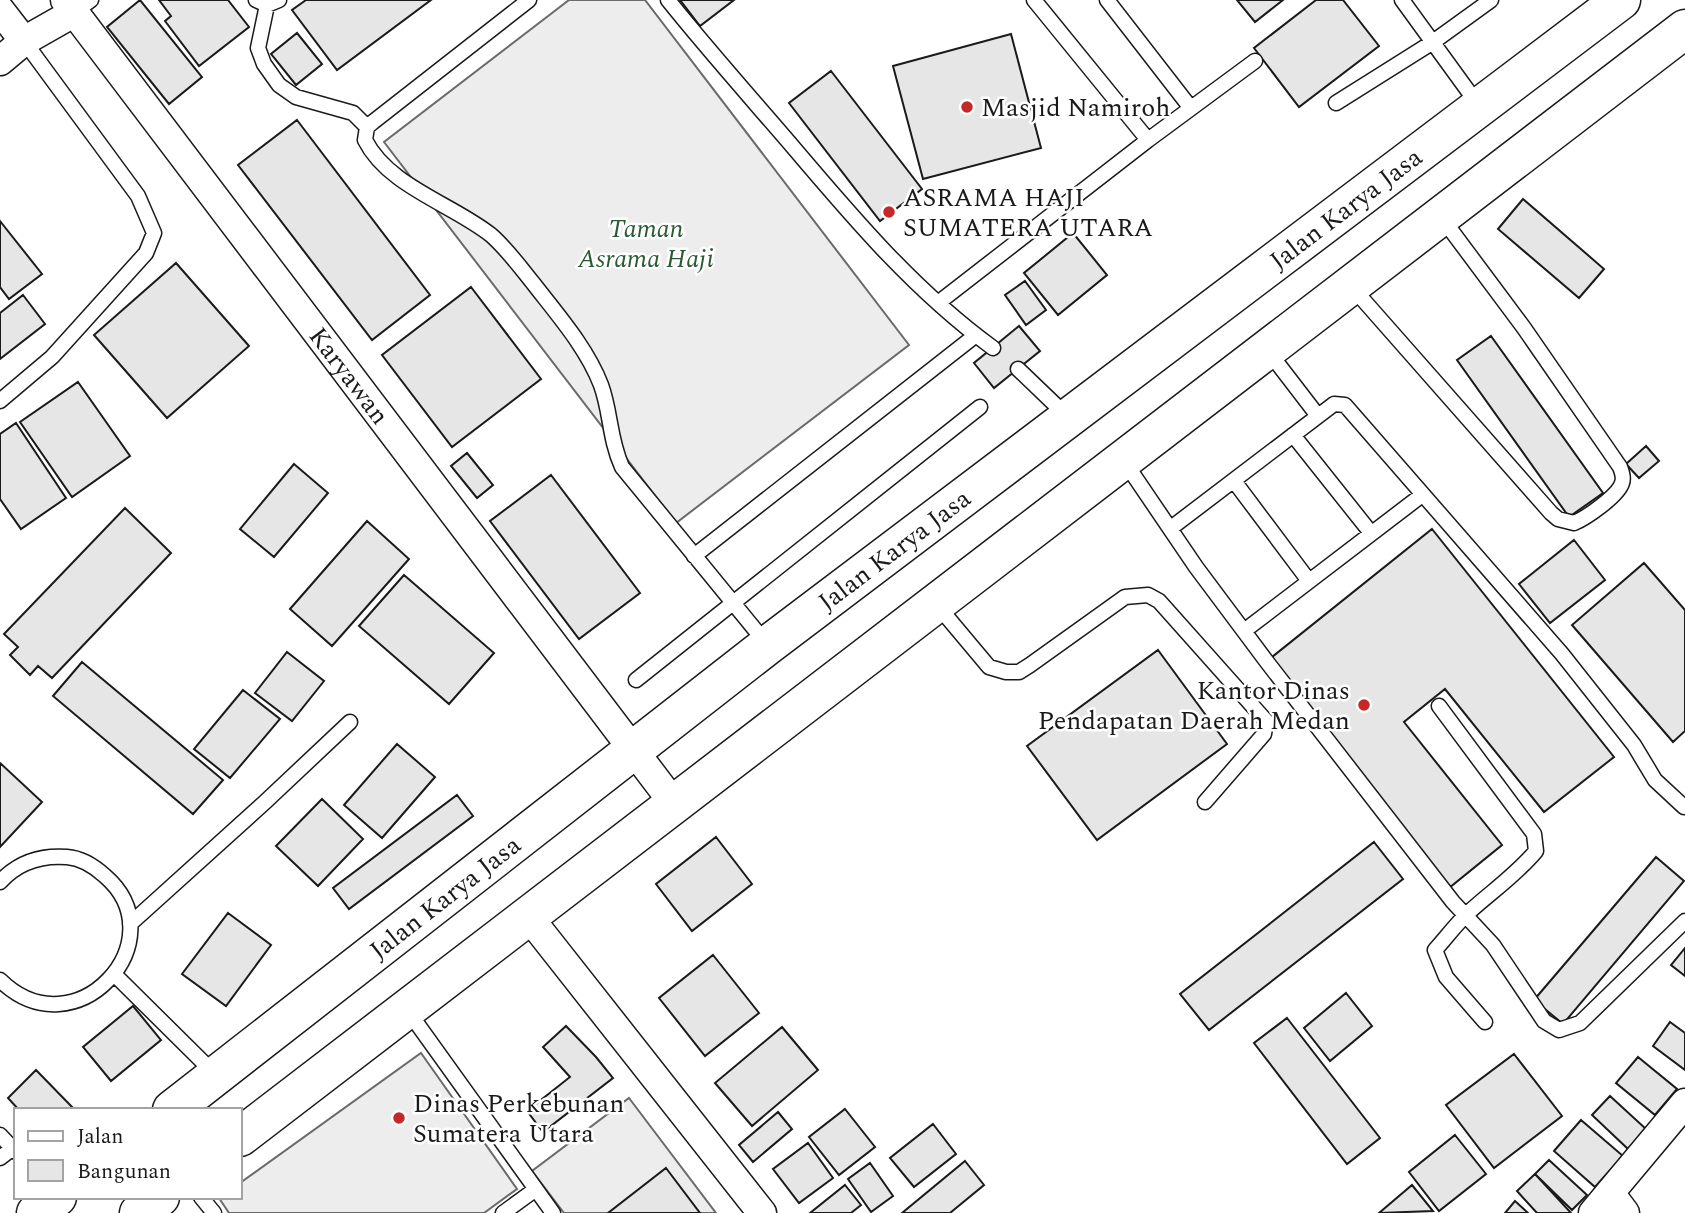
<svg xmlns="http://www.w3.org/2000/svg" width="1685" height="1213" font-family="Spectral,serif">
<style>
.built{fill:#ededed;stroke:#6a6a6a;stroke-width:2}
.building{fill:#e6e6e6;stroke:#1a1a1a;stroke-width:2}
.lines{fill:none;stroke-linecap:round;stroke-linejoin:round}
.lane-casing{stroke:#1a1a1a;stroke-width:17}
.street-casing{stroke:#1a1a1a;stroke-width:31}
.highway-casing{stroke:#1a1a1a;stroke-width:41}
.lane{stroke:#fff;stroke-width:14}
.street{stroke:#fff;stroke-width:28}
.highway{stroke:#fff;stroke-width:38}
.poi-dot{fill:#c62828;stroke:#fff;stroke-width:2.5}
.labels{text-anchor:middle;stroke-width:5;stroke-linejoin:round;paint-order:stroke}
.poi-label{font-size:26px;fill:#1a1a1a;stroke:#fff;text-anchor:start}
.street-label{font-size:26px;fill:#1a1a1a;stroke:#fff}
.park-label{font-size:26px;font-style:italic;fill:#2b5a34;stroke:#fff}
</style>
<rect width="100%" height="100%" fill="#fff"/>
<path class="built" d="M569,0H645L909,345L676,523L384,142Z
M421,1053L517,1189L484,1213H229L219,1198L240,1197V1183Z
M629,1098L716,1213H564L532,1171Z"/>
<path class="building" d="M140,0L202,77L169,104L107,27Z
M159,0H228L249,27L199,66L165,21L171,16Z
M306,0H431L337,70L292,10Z
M680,0H734L700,26Z
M1237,0H1283L1255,22Z
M1316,0H1343L1379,46L1299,107L1254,48Z
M297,33L322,64L296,85L271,54Z
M1011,34L1041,148L923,179L893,66Z
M831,71L922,189L880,221L789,103Z
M297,120L430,295L372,340L238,165Z
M1523,199L1604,269L1579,298L1498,229Z
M0,221L42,274L9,299L0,287Z
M1073,233L1107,275L1058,315L1024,273Z
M176,263L249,346L167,418L94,335Z
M1025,281L1046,310L1026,325L1005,295Z
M471,287L541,379L452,447L382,355Z
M23,295L45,324L0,359V313Z
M1019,326L1040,351L994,388L974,363Z
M1491,336L1603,493L1569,517L1457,360Z
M78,382L130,456L72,497L20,422Z
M16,423L66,498L21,529L0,499V434Z
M1646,446L1659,461L1639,478L1626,464Z
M467,453L493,485L477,498L451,466Z
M294,464L328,493L274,557L240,529Z
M551,475L640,593L579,639L490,521Z
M125,508L171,553L52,678L38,666L30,675L10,655L18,647L4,634Z
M367,521L409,559L332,646L290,609Z
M1432,529L1614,757L1544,812L1445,689L1404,722L1502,845L1449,888L1267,661Z
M1574,540L1605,580L1550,623L1519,584Z
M1644,563L1685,610V731L1673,742L1572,625Z
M404,575L494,653L449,704L359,626Z
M1158,650L1227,744L1097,840L1027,746Z
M287,652L324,681L292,721L255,693Z
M82,662L223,780L193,814L53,696Z
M243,690L280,719L230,778L194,749Z
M397,744L435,777L382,838L344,805Z
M0,763L42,802L0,847Z
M457,795L473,816L349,909L333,888Z
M322,799L363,839L318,886L276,846Z
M716,837L752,884L692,931L656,884Z
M1374,842L1403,879L1209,1030L1180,994Z
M1656,857L1684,881L1563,1024L1534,1000Z
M228,913L271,945L226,1006L182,974Z
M1685,948V976L1671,965Z
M713,955L759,1013L705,1056L659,998Z
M1346,993L1372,1026L1330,1061L1304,1028Z
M133,1006L161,1040L111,1081L83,1047Z
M1287,1018L1380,1138L1347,1164L1254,1043Z
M1670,1022L1685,1033V1070L1653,1046Z
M566,1026L596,1057L613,1078L543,1132L527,1111L570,1077L543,1047Z
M782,1027L818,1070L752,1126L715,1083Z
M1514,1054L1562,1116L1494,1168L1446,1105Z
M1638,1057L1677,1089L1655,1115L1616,1083Z
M36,1070L75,1110H19L8,1098Z
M1610,1096L1646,1129L1628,1149L1592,1115Z
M845,1109L875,1147L839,1175L809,1137Z
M778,1112L792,1129L753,1162L739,1145Z
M1581,1120L1623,1156L1595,1187L1554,1151Z
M933,1124L956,1154L914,1187L890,1158Z
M1455,1135L1486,1174L1439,1211L1409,1172Z
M808,1143L833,1178L799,1203L773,1169Z
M1549,1160L1587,1195L1572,1210L1535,1174Z
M965,1161L984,1185L950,1213H902Z
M870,1163L893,1196L871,1212L848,1179Z
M666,1168L700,1213H608Z
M1535,1174L1571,1213H1537L1517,1191Z
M845,1185L861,1205L851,1213H810Z
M1412,1185L1433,1211L1379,1213Z
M1515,1201L1528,1213H1505Z"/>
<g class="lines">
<g class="lane-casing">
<path id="lane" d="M256,0L267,5L279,0
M529,0L373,122L367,127L365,140C388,186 452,204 491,235C507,249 520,267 533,283C557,314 587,348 601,385C611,412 609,438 622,467L766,643
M668,0C708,50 751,98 793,147C854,219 916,292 993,348
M1034,0L1148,140
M1107,0L1190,107
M1402,0L1479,106
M267,5L258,48L264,64L279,85L296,97L353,113L367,127
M75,12L91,0
M1336,103L1433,42L1491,0
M1351,286L1551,513L1558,519L1574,523C1586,518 1618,496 1622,483C1624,478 1622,472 1620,467L1524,328L1442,218
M938,303L1148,140L1255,61
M1268,351L1318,416
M1018,369L1067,416
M0,401L52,357L146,253L154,233L138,196L24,41
M1293,435L1371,533
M1124,461L1196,567L1267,662L1453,902L1493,945L1544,1021L1559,1030L1580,1023L1685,921
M1234,481L1309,581
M1171,528L1334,404L1345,405L1562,654L1634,745L1655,780L1684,807
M694,556L976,335
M937,605L989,667L1006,672H1019L1030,665L1125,597L1148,595L1159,601L1266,721L1264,734L1205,802
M1244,631L1422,495
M636,680L980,407
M1439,706L1534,834L1536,851C1516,875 1491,892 1468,913C1456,924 1446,938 1435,950L1446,977L1485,1022
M0,882C18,862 41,855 67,857C81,858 94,866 105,876C179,940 75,1054 0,980
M130,924L264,803L350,722
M115,975L216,1075
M408,1011L553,1213
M0,1135L16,1152
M0,1158L13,1148
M201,1197L214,1213
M503,1213L536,1189"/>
</g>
<g class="street-casing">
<g id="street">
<path id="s1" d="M65,0L675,805"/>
<path d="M0,10L24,41"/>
<path d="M0,61L24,41L75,12"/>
<path d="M528,916L762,1213"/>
<path d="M1610,1193L1625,1213"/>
<path d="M1593,1213L1685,1103"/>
</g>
</g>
<g class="highway-casing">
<g id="highway">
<path id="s2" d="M172,1110L768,645L1621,0"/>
<path d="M240,1137L1685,29"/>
<path d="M36,1213L57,1197"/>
<path d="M139,1213L160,1197"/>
</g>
</g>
<use href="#lane" class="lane"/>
<use href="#street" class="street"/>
<use href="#highway" class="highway"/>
</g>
<g class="poi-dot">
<circle cx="967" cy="107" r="7"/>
<circle cx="889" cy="212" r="7"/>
<circle cx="1364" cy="705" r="7"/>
<circle cx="399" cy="1118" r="7"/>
</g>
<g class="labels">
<g class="poi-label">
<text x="981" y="116">Masjid Namiroh</text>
<text x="903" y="206">ASRAMA HAJI<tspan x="903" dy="30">SUMATERA UTARA</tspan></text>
<text x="1350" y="699" text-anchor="end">Kantor Dinas<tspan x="1350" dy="30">Pendapatan Daerah Medan</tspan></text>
<text x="413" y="1112">Dinas Perkebunan<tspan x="413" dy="30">Sumatera Utara</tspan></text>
</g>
<g class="street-label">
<text dy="9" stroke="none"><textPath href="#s2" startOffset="1480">Jalan Karya Jasa</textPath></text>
<text dy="9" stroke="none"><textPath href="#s1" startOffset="471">Karyawan</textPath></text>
<text dy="9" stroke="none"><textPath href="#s2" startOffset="914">Jalan Karya Jasa</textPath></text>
<text dy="9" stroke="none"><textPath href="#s2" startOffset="346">Jalan Karya Jasa</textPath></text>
</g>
<g class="park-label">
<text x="646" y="237">Taman<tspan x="646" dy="30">Asrama Haji</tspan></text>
</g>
</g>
<rect x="14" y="1108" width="228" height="91" fill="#ffffff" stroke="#a3a3a3" stroke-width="2"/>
<rect x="28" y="1131" width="35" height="10" fill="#ffffff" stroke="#a3a3a3" stroke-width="2"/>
<text x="77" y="1143" font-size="21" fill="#1a1a1a">Jalan</text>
<rect x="28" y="1160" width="35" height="21" fill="#e6e6e6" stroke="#a3a3a3" stroke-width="2"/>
<text x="77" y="1178" font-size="21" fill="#1a1a1a">Bangunan</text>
</svg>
